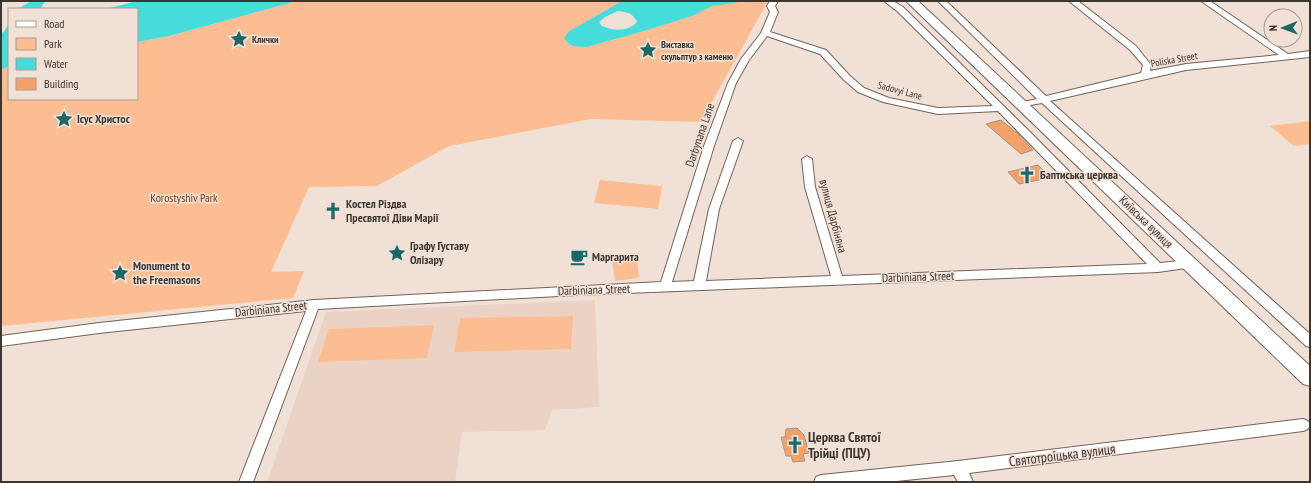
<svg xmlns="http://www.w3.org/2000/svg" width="1311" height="483" font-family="'PT Sans Narrow',sans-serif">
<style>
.built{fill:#ead3c4}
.green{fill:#fdbd92}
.water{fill:#46dcdb;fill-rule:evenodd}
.building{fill:#f4a167;stroke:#a39489}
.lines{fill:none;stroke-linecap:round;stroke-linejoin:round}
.minor-casing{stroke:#72635a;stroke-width:2}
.secondary-casing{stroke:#72635a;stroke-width:2}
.minor{fill:#fff;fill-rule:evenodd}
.secondary{fill:#fff;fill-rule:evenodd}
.labels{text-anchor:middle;stroke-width:3;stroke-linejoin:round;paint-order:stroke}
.far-poi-label{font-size:10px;font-weight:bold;fill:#3c3631;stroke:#f1e0d5;text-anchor:start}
.far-street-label{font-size:10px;fill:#3c3631;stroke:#f1e0d5}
.poi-label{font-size:12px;font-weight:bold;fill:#3c3631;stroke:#f1e0d5;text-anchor:start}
.street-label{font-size:12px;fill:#3c3631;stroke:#f1e0d5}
.park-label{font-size:12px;fill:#713d11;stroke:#f1e0d5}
.near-poi-label{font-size:14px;font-weight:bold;fill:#3c3631;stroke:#f1e0d5;text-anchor:start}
.near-street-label{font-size:14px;fill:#3c3631;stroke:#f1e0d5}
</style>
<rect width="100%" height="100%" fill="#f1e0d5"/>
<path class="built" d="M595,300L599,407L552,410L545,430L462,432L455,482H267L326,312Z"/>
<path class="green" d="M297,1H622L568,32L587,47L651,29L692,16L712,5L747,1H768L701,122L591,119L449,146L377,186L309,187L271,272L304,271L293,298L1,326V69L9,67V99H137V42L169,36Z
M1310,121V144L1294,146L1270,126Z
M600,180L662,186L658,209L594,203Z
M637,258L639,278L615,281L612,260Z
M573,316L571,349L454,352L460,318Z
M434,325L427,358L318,362L329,329Z"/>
<path class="water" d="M31,1H47L43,4L41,9H18Z
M137,1H297L169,36L137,42V9H106Z
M622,1H747L712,6L692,16L651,29L587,47L572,46L564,39L568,32ZM618,11C627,12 633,13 637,22C628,32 614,31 602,26L599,22L605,17Z
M9,23V67L1,69V33L4,32Z"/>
<path class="building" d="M1001,120L1017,133L1033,150L1021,154L986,124Z
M1038,165L1047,174L1041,175L1044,179L1019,184L1008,172Z
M797,428L804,435L809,453L803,454L805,461L793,462L791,456H786L781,437H785L786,429Z"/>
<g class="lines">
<g class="minor-casing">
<path id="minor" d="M770,1H778L775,6L778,12L770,32L826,50L850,76L864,88L889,98L938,108L993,106L897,11L884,1H893L903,7L1029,131L1160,263L1189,260L1193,261L1195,264L1193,267L1158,272L577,295L318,309L253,482H239L306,311L99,333L1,346V336L99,323L314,300L661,282L704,146L728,83L741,59L761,33L770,12L767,6ZM767,36L820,54L844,80L858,92L883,102L938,114L998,111L1147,264L842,276L815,187L812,159L807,156L802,159L805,187L831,276L706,281L719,209L743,141L738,138L733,141L709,209L694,281L672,282L714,146L736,83L749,60Z
M938,1H946L1046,96L1141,73L1143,65L1130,50L1069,1H1078L1136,46L1151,65L1150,71L1186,64L1279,55L1201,1H1210L1288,54L1310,51V57L1186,70L1050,101L1310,334V347L1306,346L1042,103L1019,107V103L1037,99Z
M1303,419L1308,421L1310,425L1308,429L1303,431L969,473L973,482H958L954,475L887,482H814L816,477L821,475L958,461Z"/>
</g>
<g class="secondary-casing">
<path id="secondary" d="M906,1H918L1310,366V386L1303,384Z"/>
</g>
<use href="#minor" class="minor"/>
<use href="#secondary" class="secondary"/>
</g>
<defs>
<g id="sight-bare" transform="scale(1.38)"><path d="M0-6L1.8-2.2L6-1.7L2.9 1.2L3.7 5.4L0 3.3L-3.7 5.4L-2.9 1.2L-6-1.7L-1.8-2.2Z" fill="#1b6868" stroke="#f1e0d5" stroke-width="2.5" paint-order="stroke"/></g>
<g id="church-bare" transform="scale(1.38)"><path d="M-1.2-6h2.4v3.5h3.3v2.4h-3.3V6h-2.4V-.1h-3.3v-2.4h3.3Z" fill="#1b6868" stroke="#f1e0d5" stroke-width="2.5" paint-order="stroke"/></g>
<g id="cafe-bare" transform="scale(1.38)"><path d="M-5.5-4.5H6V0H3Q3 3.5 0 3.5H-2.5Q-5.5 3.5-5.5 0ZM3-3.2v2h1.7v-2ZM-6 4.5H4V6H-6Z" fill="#1b6868" stroke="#f1e0d5" stroke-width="2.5" paint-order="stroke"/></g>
</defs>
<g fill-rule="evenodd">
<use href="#sight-bare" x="239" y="39"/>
<use href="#sight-bare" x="648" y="50"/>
<use href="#sight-bare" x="64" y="119"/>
<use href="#church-bare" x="1027" y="175"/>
<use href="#church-bare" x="333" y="211"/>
<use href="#sight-bare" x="397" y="253"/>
<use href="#cafe-bare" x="579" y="257"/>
<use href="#sight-bare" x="120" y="273"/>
<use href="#church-bare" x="795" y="445"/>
</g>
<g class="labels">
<g class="far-poi-label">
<text x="252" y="43">Клички</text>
<text x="661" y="48">Виставка<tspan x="661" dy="12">скульптур з каменю</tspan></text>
</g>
<g class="far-street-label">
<text transform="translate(1174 59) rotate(-10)" y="4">Poliska Street</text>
<text transform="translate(900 90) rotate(15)" y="4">Sadovyi Lane</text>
</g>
<g class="poi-label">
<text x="77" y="123">Ісус Христос</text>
<text x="1040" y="179">Баптиська церква</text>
<text x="346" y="208">Костел Різдва<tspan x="346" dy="14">Пресвятої Діви Марії</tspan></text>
<text x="410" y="250">Графу Густаву<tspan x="410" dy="14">Олізару</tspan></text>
<text x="592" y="261">Маргарита</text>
<text x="133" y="270">Monument to<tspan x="133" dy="14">the Freemasons</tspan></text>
</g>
<g class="street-label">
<text transform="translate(700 135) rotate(-71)" y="4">Darbynana Lane</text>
<text transform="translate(833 216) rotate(75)" y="4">вулиця Дарбіняна</text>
<text transform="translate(1146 222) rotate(44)" y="4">Київська вулиця</text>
<text transform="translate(918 277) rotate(-2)" y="4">Darbiniana Street</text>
<text transform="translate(594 290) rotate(-2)" y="4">Darbiniana Street</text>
<text transform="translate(271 309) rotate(-6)" y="4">Darbiniana Street</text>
</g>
<g class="park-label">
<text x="184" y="202">Korostyshiv Park</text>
</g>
<g class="near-poi-label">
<text x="808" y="442">Церква Святої<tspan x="808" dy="16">Трійці (ПЦУ)</tspan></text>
</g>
<g class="near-street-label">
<text transform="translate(1062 455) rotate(-7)" y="5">Святотроїцька вулиця</text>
</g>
</g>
<rect width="1311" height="483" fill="none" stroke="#3c3631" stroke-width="4"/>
<rect x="8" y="8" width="130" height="92" fill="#f1e0d5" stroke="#a99c93"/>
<rect x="16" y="21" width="20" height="6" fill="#ffffff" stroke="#a99c93"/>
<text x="44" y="28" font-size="12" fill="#3c3631">Road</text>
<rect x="16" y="38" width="20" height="12" fill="#fdbd92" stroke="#a99c93"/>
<text x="44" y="48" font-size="12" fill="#3c3631">Park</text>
<rect x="16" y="58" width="20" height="12" fill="#46dcdb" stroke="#a99c93"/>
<text x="44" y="68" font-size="12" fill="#3c3631">Water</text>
<rect x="16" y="78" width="20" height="12" fill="#f4a167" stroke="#a99c93"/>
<text x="44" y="88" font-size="12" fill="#3c3631">Building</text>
<g transform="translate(1283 28) rotate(269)"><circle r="19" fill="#f1e0d5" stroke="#a99c93"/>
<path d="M0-3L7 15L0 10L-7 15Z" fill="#1b6868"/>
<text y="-6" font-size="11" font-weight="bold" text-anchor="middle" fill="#3c3631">N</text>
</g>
</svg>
